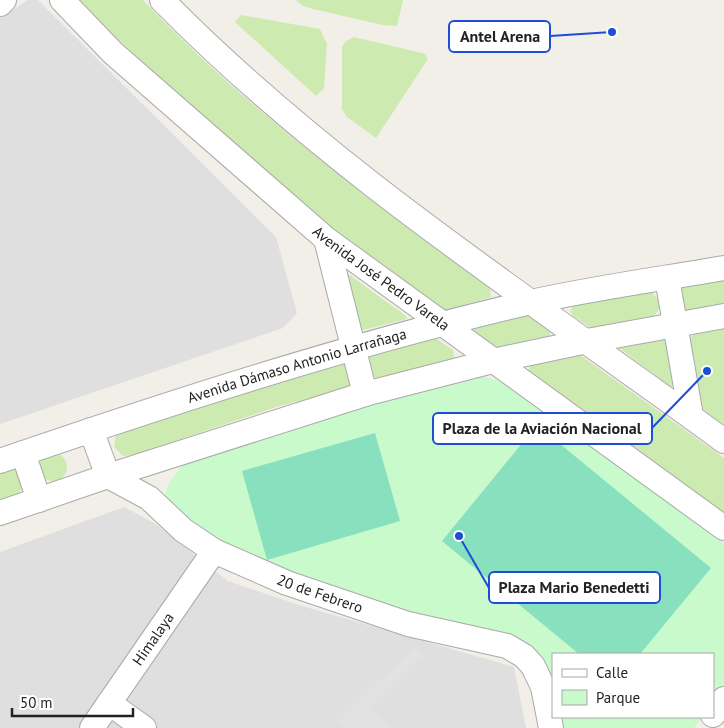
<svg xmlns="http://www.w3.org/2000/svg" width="724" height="728" font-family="'PT Sans',sans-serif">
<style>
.residential{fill:#e0dfdf}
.grass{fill:#cdebb0}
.park{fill:#c8facc}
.pitch{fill:#88e0be}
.parking{fill:#e2e2e2}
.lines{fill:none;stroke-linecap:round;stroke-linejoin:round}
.minor-casing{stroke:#a9a9a9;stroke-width:26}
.minor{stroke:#fff;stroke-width:24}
.labels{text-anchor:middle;stroke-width:4;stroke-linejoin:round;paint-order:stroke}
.street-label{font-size:15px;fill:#222;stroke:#fff}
.leader{fill:none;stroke:#1d4ed8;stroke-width:2}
.callout-dot{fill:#1d4ed8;stroke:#fff;stroke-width:2}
.callout{fill:#fff;stroke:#1d4ed8;stroke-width:2}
.callout-label{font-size:16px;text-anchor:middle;font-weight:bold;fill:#222}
</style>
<rect width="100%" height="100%" fill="#f2efe9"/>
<path class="residential" d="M28,0H38L276,237L297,313L283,328L0,424V18Z
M124,507L154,523L228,581L302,606L514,667L526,728H0V552Z"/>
<path class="grass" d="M77,0H143C249,111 367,199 490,288L491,297L442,311L284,192L196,114Z
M296,0H403L397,26L383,25L313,9L303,6Z
M241,15L320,29L327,44L324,88L316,96L235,22Z
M354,37L422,53L425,54L428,59L376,138L347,117L342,109V47L346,41Z
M347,273L406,316L407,319L359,331Z
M724,276V306L683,313L676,285Z
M651,292C661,300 663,310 650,319L593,329L573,316L570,311L574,304Z
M522,316H528L550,332V338L498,349L473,332L474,327Z
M724,328V425L701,408L689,339L695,333Z
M434,337L453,350L454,359L378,379L369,374L367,360L368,356Z
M662,339L666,341L674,384L671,387L619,348Z
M580,355L724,458V513L529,372V367L532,365Z
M345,360L352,386L349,389L279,406L133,455L123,456L114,447L116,433Z
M39 467a14 14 0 1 1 28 0a14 14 0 1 1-28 0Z
M13,469L18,471L23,488L15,496L0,502V470Z"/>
<path class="park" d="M483,376L500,381L724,543V686L713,702V654H553V708L544,670L218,545L163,502L169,483L184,463L348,409Z
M554,717H702L694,728H556Z"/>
<path class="pitch" d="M537,425L711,568L640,654H579L442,541Z
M375,433L400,521L267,560L242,471Z"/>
<path class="parking" d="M414,647L422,655L370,706L390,728H344L337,722Z"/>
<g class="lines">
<g class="minor-casing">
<g id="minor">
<path id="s1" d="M62,0L113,53L326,239L724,528"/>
<path d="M162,0C329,170 532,300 724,441"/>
<path d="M0,4L4,0"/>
<path d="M326,239L365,394"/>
<path d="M667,278L691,416"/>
<path id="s2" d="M91,430L108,476L149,498L183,530L214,551L287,583L408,624L507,646L524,656L533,666L543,687L551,728"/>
<path d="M23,453L39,500"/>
<path id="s3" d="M0,461C175,401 351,344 531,302C594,288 660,279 724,268"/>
<path d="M0,513L108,476L365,394L493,361L587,341L724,316"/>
<path d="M109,703L144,728"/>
<path d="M713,715L724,699"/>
<path id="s4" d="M92,728L214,551"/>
</g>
</g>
<use href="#minor" class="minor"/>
</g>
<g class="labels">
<g class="street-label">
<text dy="5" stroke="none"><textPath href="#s1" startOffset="424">Avenida José Pedro Varela</textPath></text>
<text dy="5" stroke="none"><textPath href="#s3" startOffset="312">Avenida Dámaso Antonio Larrañaga</textPath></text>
<text dy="5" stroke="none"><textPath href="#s2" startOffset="294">20 de Febrero</textPath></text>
<text dy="5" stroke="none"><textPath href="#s4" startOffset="108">Himalaya</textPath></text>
</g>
</g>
<path class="leader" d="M612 32L550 36M707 371L652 428M459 536L489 588"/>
<g class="callout-dot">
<circle cx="612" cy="32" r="5"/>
<circle cx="707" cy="371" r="5"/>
<circle cx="459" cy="536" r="5"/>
</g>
<g class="callout">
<rect x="449" y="21" width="101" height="31" rx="5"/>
<rect x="433" y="413" width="219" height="31" rx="5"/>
<rect x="489" y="572" width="171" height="31" rx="5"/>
</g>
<g class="callout-label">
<text x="500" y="42">Antel Arena</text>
<text x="542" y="434">Plaza de la Aviación Nacional</text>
<text x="574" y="593">Plaza Mario Benedetti</text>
</g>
<rect x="552" y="653" width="162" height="65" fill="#ffffff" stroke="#a7a7a7"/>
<rect x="562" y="669" width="25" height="8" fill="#ffffff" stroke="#a7a7a7"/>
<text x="596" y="678" font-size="15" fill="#222222">Calle</text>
<rect x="562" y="690" width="25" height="15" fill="#c8facc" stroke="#a7a7a7"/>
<text x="596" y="703" font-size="15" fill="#222222">Parque</text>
<path d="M12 708v8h121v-8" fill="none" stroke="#222222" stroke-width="2.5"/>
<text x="20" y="708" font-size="15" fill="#222222" stroke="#ffffff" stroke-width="4" paint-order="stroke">50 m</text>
</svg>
